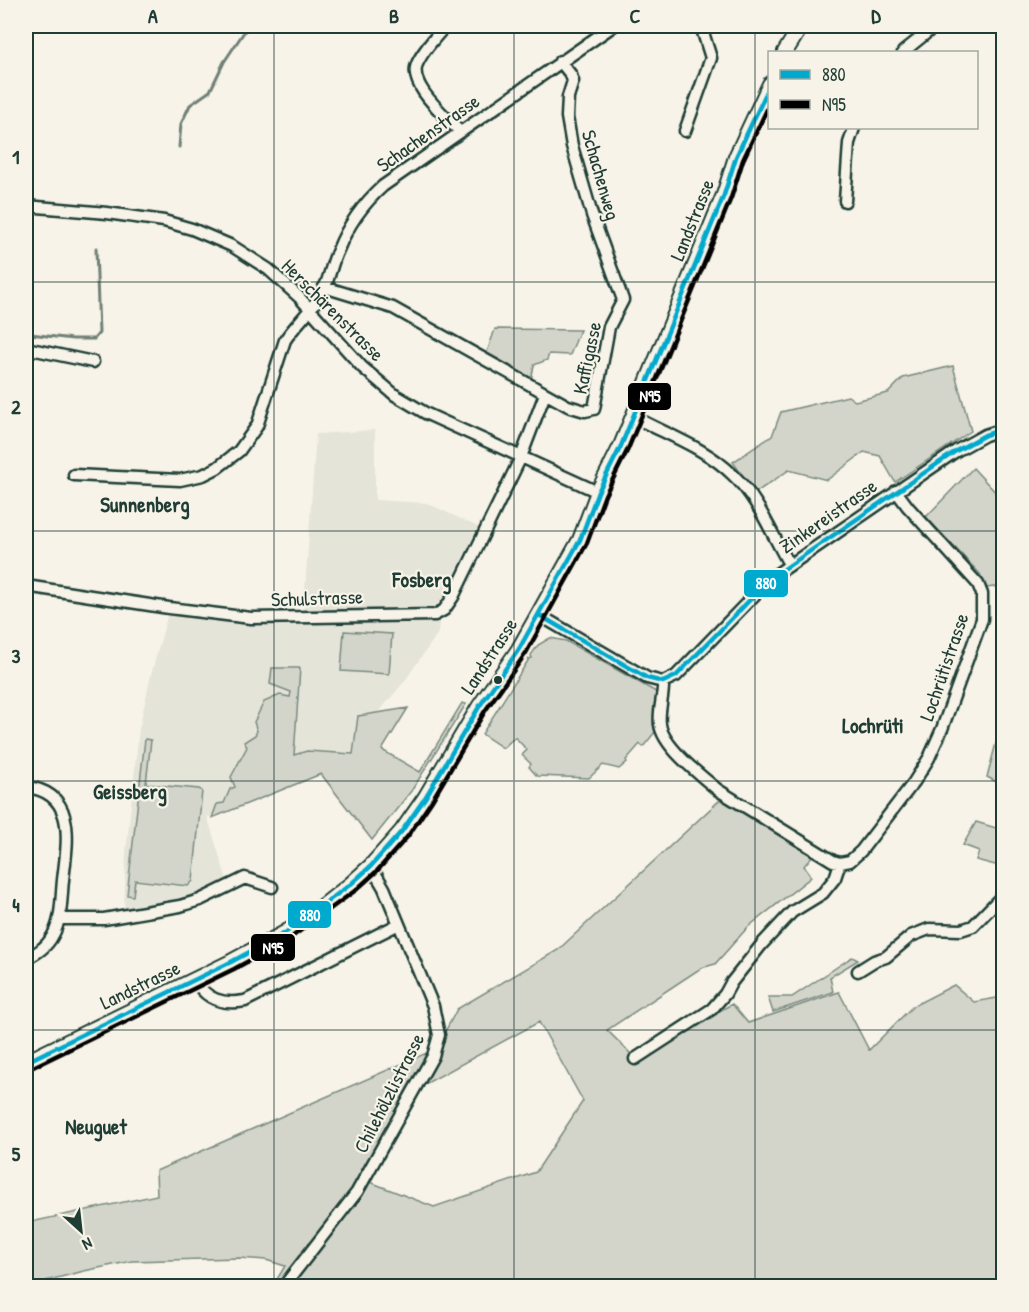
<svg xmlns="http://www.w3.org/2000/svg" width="1029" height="1312" font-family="'Patrick Hand',sans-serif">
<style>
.built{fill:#e5e4d9}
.green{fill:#d3d5ca;stroke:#79897f;stroke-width:1.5;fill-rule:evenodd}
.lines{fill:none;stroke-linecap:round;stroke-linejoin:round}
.stream{stroke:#6f8077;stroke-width:3}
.minor-casing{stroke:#1f3d34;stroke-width:15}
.major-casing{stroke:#1f3d34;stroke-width:18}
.minor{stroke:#f7f3e8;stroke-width:10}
.major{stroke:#f7f3e8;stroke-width:14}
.bus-1-casing{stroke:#f7f3e8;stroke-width:9}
.bus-2-casing{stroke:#f7f3e8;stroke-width:9}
.bus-1{stroke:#00a9ce;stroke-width:4.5}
.bus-2{stroke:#000;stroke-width:4.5}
.grid{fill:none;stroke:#1f3d34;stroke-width:1.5;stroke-opacity:0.55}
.bus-dot{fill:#1f3d34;stroke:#f7f3e8;stroke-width:2}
.labels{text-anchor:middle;stroke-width:4.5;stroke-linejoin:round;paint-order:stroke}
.street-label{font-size:20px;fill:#1f3d34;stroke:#f7f3e8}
.neighbourhood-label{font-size:21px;font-weight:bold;fill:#1f3d34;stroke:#f7f3e8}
.line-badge{stroke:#f7f3e8;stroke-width:2}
.badge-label{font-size:16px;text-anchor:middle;font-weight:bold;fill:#fff}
.neatline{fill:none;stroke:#1f3d34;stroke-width:2}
.grid-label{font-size:20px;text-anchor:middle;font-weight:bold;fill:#1f3d34}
</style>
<rect width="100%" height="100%" fill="#f7f3e8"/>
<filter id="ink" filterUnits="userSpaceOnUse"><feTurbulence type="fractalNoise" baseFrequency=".0167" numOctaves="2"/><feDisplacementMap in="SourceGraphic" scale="12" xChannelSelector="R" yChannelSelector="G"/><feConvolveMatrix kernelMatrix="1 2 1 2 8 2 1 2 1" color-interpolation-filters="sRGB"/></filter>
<g filter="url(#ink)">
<path class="built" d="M375,430V500L427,503L478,527L441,604L438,633L404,682L378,713L358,716L354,754L307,751L230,789L224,803L211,816L212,818L207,816L227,880L208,891L185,899L124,911L126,852L139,729L151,675L168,613L303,618L316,434Z"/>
<path class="green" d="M495,329L580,330L570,355L549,354L547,360L534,365L531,381L486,355Z
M953,366L971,431L895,482L880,456L864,452L827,480L789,470L755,493L733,462L772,436L781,412L848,396L855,401L888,393L903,378Z
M973,468L1000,497L1003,498V586L986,588L980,574L926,517Z
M344,631L392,634L389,674L341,671Z
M550,638L566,641L656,692L657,696L653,724L655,732L643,747L640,744L626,760L627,762L619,769L603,765L589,778L537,776L529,767L531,764L522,755L527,750L515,737L503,748L482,734L529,659L532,658L531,655L538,645Z
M272,668H300L294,755L307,751L353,754L358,716L408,708L382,750L420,772L462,703L466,704L412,790L372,840L321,774L212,818L217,804L224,803L230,789L235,787L231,777L247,747L244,742L255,735L257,731L254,722L264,702L280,695L290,697L291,692L270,684Z
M1003,717L1004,777L1001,784L987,777Z
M145,739L151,740L146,784L199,789L202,791L193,881L188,886L135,880L133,896L127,895Z
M721,799L813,855L804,866L811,877L748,927L715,964L701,968L607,1030L635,1058L732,1004L748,1023L839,992L869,1050L913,1006L954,985L974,1002L1003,997V1286H301L289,1279L284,1286H273L285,1266L266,1260L239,1258L132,1261L84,1271L26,1286V1223L157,1195L156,1171L436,1049L457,1009L558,950ZM539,1022L583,1101L536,1172L434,1207L365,1180L412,1091Z
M976,822L1003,830V867L976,860L979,851L963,845Z
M852,957L858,960L830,977L833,992L773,1012L768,997H792Z"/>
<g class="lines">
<path class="stream" d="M179,147L181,124L190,105L210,91L224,62L248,26
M30,334L73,339H94L99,333L96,248"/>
<g class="minor-casing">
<path id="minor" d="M445,26C436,37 423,50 417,64C408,86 446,116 460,132
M903,52L935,26
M685,131L711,58L701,26
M845,201L849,143L854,128
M26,206L107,213L164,221L192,229L232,246L268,269L299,297L362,367L395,395L427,414L598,492
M324,287L393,308L568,406L585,411L594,409L609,327L623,300L592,215L572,146L567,117L568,97L573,81L571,75L560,61
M26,348L93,362
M632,418L642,421C673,437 708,450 733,475C758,498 772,535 789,564
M74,475L180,480L203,475L217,468L239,451L257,426L285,340C297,322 314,309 324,289C330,276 332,262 338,250C348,225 363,204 383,186L613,26
M26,586L169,608L251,618L435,615L444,610L453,597L521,457L545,394
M539,615L647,678L663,682L676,676L771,578L956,451L985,435L1004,429
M663,682C664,696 658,710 660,724C662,746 701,776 718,790L833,861L840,863L850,861L861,851L914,782L929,758L942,729L982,619V594L978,584L908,507L896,491
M26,787C78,792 67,844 63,880C61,899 62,919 53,935C47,947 37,953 26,959
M59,919H104L180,906L200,900L245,878L272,887
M858,971L874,961L886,957L911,936L929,929L961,930L973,926L1004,894
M195,980C206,1000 223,1005 245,1001L399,924
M635,1059L712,1009L725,994L731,983L762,944L792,912L823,893L835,878L840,863
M284,1286L357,1192L433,1056L439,1035L433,1006L384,888L371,866"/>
</g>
<g class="major-casing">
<path id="major" d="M785,52L801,26
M26,1062L231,962L285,933L313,914L351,884L371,866L402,831L425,798L479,707L519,649L580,540L598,492L621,446L724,195L736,157L770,84"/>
</g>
<use href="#minor" class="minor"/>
<use href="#major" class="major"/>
<g class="bus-1-casing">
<path id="bus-1" d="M539,615L647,678L663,682L676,676L771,578L956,451L985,435L1004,429
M26,1062L231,962L285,933L351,884L371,866L402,831L425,798L479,707L519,649L580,540L598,492L621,446L724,195L736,157L770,85"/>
</g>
<g class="bus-2-casing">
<path id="bus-2" d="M29,1069L234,969L289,939L356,890L377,871L408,836L431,802L485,711L526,653L587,543L605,495L628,449L731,198L743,160L770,103"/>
</g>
<use href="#bus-1" class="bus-1"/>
<use href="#bus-2" class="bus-2"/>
</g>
</g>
<path class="grid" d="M274,26V1286M514,26V1286M755,26V1286M26,282H1004M26,531H1004M26,781H1004M26,1030H1004"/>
<circle class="bus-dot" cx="498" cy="680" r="5"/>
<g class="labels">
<g class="street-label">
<text transform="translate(428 133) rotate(-35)" y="7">Schachenstrasse</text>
<text transform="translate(601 175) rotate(74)" y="7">Schachenweg</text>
<text transform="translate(692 220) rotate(-68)" y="7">Landstrasse</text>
<text transform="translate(333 310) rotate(45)" y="7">Herschärenstrasse</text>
<text transform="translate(587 358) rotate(-78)" y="7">Kaffigasse</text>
<text transform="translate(828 516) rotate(-35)" y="7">Zinkereistrasse</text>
<text transform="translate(317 598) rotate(-2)" y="7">Schulstrasse</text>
<text transform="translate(489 656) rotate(-57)" y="7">Landstrasse</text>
<text transform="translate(944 667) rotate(-71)" y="7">Lochrütistrasse</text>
<text transform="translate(140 985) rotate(-26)" y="7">Landstrasse</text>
<text transform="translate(389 1093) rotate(-63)" y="7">Chilehölzlistrasse</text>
</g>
<g class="neighbourhood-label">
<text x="145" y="512">Sunnenberg</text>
<text x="422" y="587">Fosberg</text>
<text x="873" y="733">Lochrüti</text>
<text x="130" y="799">Geissberg</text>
<text x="96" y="1134">Neuguet</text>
</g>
</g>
<g class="line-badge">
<rect x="627" y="382" width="45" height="29" rx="6" fill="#000"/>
<rect x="743" y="569" width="46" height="29" rx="6" fill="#00a9ce"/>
<rect x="287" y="900" width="45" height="29" rx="6" fill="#00a9ce"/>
<rect x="250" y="933" width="46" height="29" rx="6" fill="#000"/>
</g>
<g class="badge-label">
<text x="650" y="402">N95</text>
<text x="766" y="589">880</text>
<text x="310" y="921">880</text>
<text x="273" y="954">N95</text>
</g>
<rect width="1029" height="1312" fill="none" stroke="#f7f3e8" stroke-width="66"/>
<rect x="768" y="51" width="210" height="78" fill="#f7f3e8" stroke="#a1aaa0" stroke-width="1.5"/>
<rect x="780" y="70" width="30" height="9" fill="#00a9ce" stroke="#a1aaa0" stroke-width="1.5"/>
<text x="822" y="81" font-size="18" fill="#1f3d34">880</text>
<rect x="780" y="100" width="30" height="9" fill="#000000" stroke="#a1aaa0" stroke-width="1.5"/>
<text x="822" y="111" font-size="18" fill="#1f3d34">N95</text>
<g transform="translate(81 1231) rotate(153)" stroke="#f7f3e8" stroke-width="4.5" paint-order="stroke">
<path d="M0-4.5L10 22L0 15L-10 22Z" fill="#1f3d34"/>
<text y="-9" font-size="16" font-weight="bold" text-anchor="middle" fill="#1f3d34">N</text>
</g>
<rect x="33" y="33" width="963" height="1246" class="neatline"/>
<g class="grid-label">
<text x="153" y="23">A</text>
<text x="394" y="23">B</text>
<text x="635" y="23">C</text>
<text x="876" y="23">D</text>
<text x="16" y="164">1</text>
<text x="16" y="414">2</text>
<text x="16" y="663">3</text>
<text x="16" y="912">4</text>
<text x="16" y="1161">5</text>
</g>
</svg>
